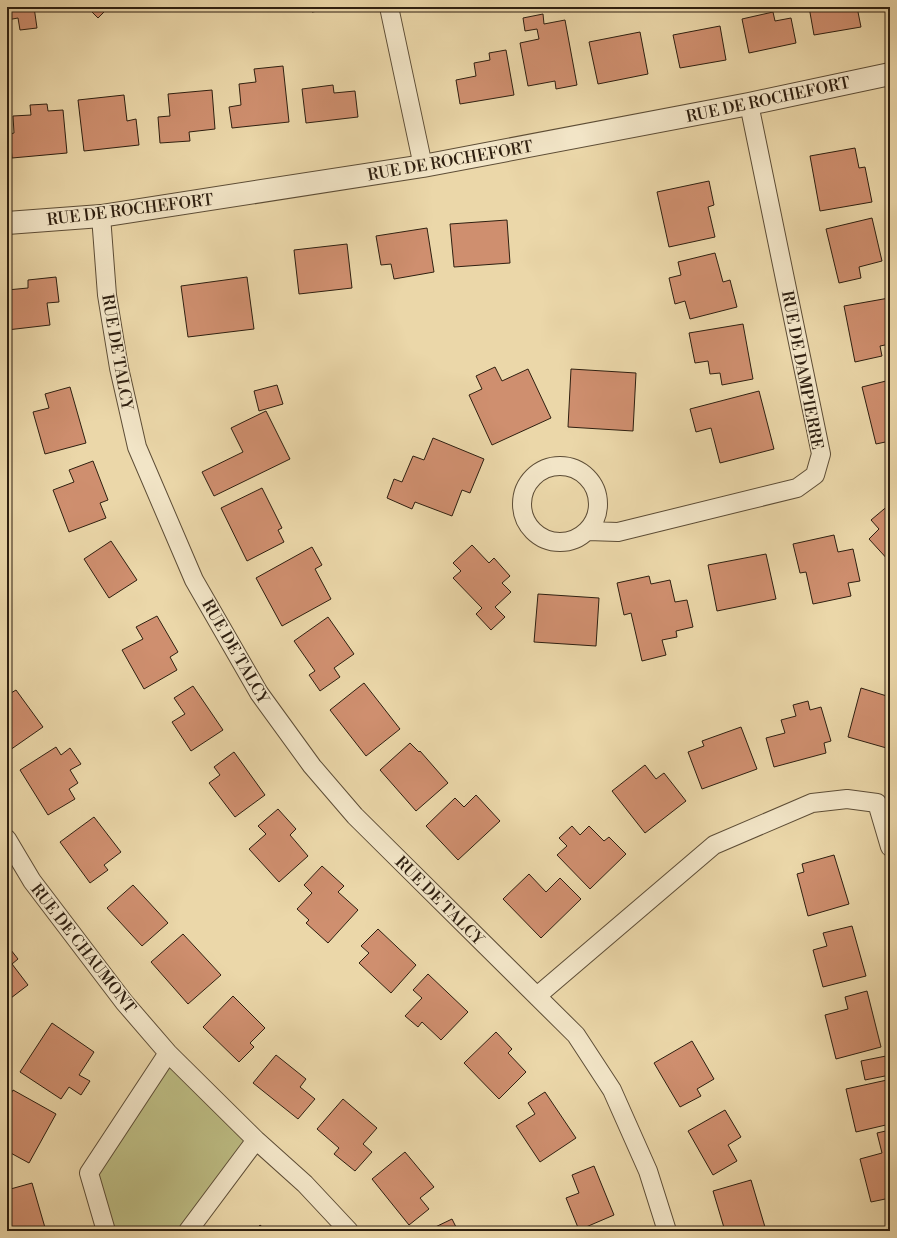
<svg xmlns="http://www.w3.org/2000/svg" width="897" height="1238" font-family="'Libre Bodoni',serif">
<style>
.green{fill:#bdbd84;stroke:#766e4a}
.building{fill:#cf8f6f;stroke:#2e1f10}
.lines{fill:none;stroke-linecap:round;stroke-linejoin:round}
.minor-casing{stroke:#5d4d36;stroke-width:20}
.tertiary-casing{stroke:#5d4d36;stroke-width:24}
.minor{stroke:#f2e5c7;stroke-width:18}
.tertiary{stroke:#f2e5c7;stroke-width:22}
.labels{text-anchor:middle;stroke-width:3;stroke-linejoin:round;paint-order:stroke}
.street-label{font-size:16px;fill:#2e1f10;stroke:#f2e5c7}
</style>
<rect width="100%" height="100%" fill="#ebd7a9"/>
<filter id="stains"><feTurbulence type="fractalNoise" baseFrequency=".005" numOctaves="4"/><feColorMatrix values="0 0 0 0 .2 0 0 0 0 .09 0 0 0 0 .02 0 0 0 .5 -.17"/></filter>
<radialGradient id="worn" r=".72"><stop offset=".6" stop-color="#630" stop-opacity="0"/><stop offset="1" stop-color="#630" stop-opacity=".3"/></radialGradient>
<path class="green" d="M168,1053L256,1140L188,1231H106L89,1173Z"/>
<path class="building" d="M7,7H34L37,28L20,30L18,18L7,20Z
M87,7H109L98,18Z
M311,7H336V8L312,12Z
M809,7H857L861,27L814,35Z
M773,12L775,21L791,18L796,43L749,53L742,19Z
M543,14L544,24L565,20L577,85L556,89L555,81L528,86L520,43L539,39L537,29L525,31L523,18Z
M720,26L726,60L680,68L673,35Z
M640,32L648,74L598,84L589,42Z
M506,50L514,95L460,104L456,80L476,76L474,63L490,60L489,53Z
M283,66L289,122L232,128L229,107L241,105L239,84L256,82L254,69Z
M333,85L334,93L355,91L358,117L306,123L302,89Z
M212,90L215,129L189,132L190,141L160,143L158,117L170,116L168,94Z
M124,95L127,121L136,119L139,145L84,151L78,100Z
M47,104L48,111L63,110L67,153L12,158L10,134L14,133L13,116L31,115L30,105Z
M855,148L859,168L865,167L872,202L820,211L810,156Z
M709,181L714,205L708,207L715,237L669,247L657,192Z
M872,218L882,261L859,267L861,278L839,283L826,229Z
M507,220L510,263L454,267L450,224Z
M427,228L434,272L394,279L391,264L381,265L376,236Z
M347,244L352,288L299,294L294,250Z
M715,253L723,282L730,280L737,307L690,319L685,301L675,304L669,278L681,275L678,262Z
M56,277L59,302L47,303L50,325L7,330V290L28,288V280Z
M247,277L254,329L188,337L181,286Z
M889,298L890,344L880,346L882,356L855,362L844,306Z
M743,324L753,379L722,385L720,373L710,374L708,361L695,363L689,333Z
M495,367L502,381L528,369L551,418L492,445L469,395L482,389L476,376Z
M571,369L636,373L633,431L568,427Z
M890,380V441L876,444L862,387Z
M277,385L283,404L259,411L254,391Z
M70,387L86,443L45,454L33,412L49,408L45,394Z
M759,391L774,449L720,463L711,428L696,432L690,409Z
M266,411L290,459L214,496L202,472L243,452L231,428Z
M433,438L484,459L470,493L462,490L452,516L415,502L412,509L387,498L394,479L402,482L413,456L424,460Z
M93,461L108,500L100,503L106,518L69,532L53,490L74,482L69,470Z
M262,488L282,528L278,530L284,542L247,561L221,508Z
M890,504V562L869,539L879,529L871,520Z
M834,535L838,552L853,549L860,581L848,583L851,596L813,604L806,572L800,573L793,544Z
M111,541L137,580L109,598L84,559Z
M472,545L489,563L494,558L510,576L502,583L511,592L495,607L505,617L491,630L476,614L482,608L453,578L461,571L453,563Z
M312,547L322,565L315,569L331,599L282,626L256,578Z
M766,554L776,599L717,611L708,565Z
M649,576L651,584L670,580L675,602L687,600L693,627L676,631L677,637L662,640L666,655L642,661L631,613L624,615L617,583Z
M538,594L599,598L596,646L534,642Z
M157,616L178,652L170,657L177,670L144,689L122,650L143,639L136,627Z
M328,617L354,654L334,668L340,677L320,691L309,675L315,671L294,641Z
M364,683L400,729L366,756L330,710Z
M193,686L223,730L191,751L172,722L185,714L174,698Z
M7,688L11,693L16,690L43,727L10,750L7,746Z
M861,688L890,697V749L848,737Z
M808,701L810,710L821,707L831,741L824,743L826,753L774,767L766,738L785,733L781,720L796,716L793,705Z
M741,727L757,769L702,789L688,752L704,746L702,741Z
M410,743L419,752L420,751L448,783L416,811L380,770Z
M56,747L61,755L70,748L81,764L70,770L78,783L69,789L75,799L48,815L20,770Z
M234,752L265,795L235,817L209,783L220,775L214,767Z
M645,765L656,779L664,773L686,801L645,833L612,791Z
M476,795L500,821L458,860L426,826L455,798L464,807Z
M278,809L296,829L290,835L308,856L279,882L249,849L266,834L258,826Z
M94,817L121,852L104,865L108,870L90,883L60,842Z
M572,826L580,835L589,826L604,841L609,837L626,854L590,889L557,855L567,846L559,838Z
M834,855L849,904L808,916L797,874L804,872L802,864Z
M322,866L344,886L338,892L358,910L328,943L306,923L309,920L297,909L312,893L304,885Z
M529,874L546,892L560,878L581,899L541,938L503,899Z
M133,885L168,923L142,946L107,908Z
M852,926L866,976L823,987L813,950L827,946L823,933Z
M378,929L416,965L391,993L359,963L369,953L361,946Z
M183,934L221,975L188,1004L151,962Z
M7,945L18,959L12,964L28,985L7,1001Z
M428,974L468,1012L441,1040L422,1022L418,1027L405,1016L422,998L413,990Z
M867,991L881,1047L836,1059L825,1015L848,1009L845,997Z
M233,996L265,1028L250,1043L254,1047L239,1062L203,1027Z
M52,1023L94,1052L79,1075L90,1081L81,1095L69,1087L61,1099L20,1072Z
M496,1032L512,1049L508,1053L526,1072L499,1099L464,1063Z
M692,1041L714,1079L697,1089L701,1096L680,1107L654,1063Z
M276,1055L306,1079L300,1087L315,1099L298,1119L253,1083Z
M886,1056L890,1075L865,1080L861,1061Z
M887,1080L890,1093V1124L856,1132L846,1089Z
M13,1090L56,1114L29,1163L7,1151V1101Z
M545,1092L576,1138L540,1162L516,1126L535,1114L528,1103Z
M343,1099L377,1128L363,1144L372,1152L355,1171L334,1154L339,1148L317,1129Z
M725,1110L741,1137L728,1145L737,1161L713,1175L688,1131Z
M890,1130V1198L871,1202L860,1159L882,1153L877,1133Z
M405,1152L434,1187L420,1198L429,1209L409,1225L372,1179Z
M594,1166L614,1215L579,1230L566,1198L579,1193L572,1175Z
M751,1180L765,1227L751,1231H725L713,1191Z
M32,1183L46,1231H7V1190Z
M452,1219L458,1231H427Z
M260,1225L267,1231H255Z"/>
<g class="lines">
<g class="minor-casing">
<path id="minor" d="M389,7L423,166
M101,216L107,295L119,368L137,447L194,580L259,693L312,766L355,816L576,1035L612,1090L648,1171L667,1231
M522 504a38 38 0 1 1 76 0a38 38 0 1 1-76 0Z
M588,531L618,532L797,488L815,475L821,454L749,104
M7,839L32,881L124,1002L168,1053L256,1140L305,1184L349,1231
M537,996L714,845L812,803L847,799L877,803L890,847
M106,1231L89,1173L168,1053
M188,1231L256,1140"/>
</g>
<g class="tertiary-casing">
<path id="tertiary" d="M7,223L101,216L423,166L749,104L890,74"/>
</g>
<use href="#minor" class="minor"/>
<use href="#tertiary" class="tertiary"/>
</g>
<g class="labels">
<g class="street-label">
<text transform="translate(768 99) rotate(-12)" y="6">RUE DE ROCHEFORT</text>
<text transform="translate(450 160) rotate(-10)" y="6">RUE DE ROCHEFORT</text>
<text transform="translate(130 209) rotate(-7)" y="6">RUE DE ROCHEFORT</text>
<text transform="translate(118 352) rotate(80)" y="6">RUE DE TALCY</text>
<text transform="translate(803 370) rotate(79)" y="6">RUE DE DAMPIERRE</text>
<text transform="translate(236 651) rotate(60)" y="6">RUE DE TALCY</text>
<text transform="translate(440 900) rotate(45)" y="6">RUE DE TALCY</text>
<text transform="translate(84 948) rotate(52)" y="6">RUE DE CHAUMONT</text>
</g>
</g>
<rect width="897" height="1238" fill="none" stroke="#ebd7a9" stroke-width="24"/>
<rect x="8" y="8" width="881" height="1222" fill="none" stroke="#2e1f10" stroke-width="2"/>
<rect x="12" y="12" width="873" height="1214" fill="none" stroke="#2e1f10"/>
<rect width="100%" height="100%" filter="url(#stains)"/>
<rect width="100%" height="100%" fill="url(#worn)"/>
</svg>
